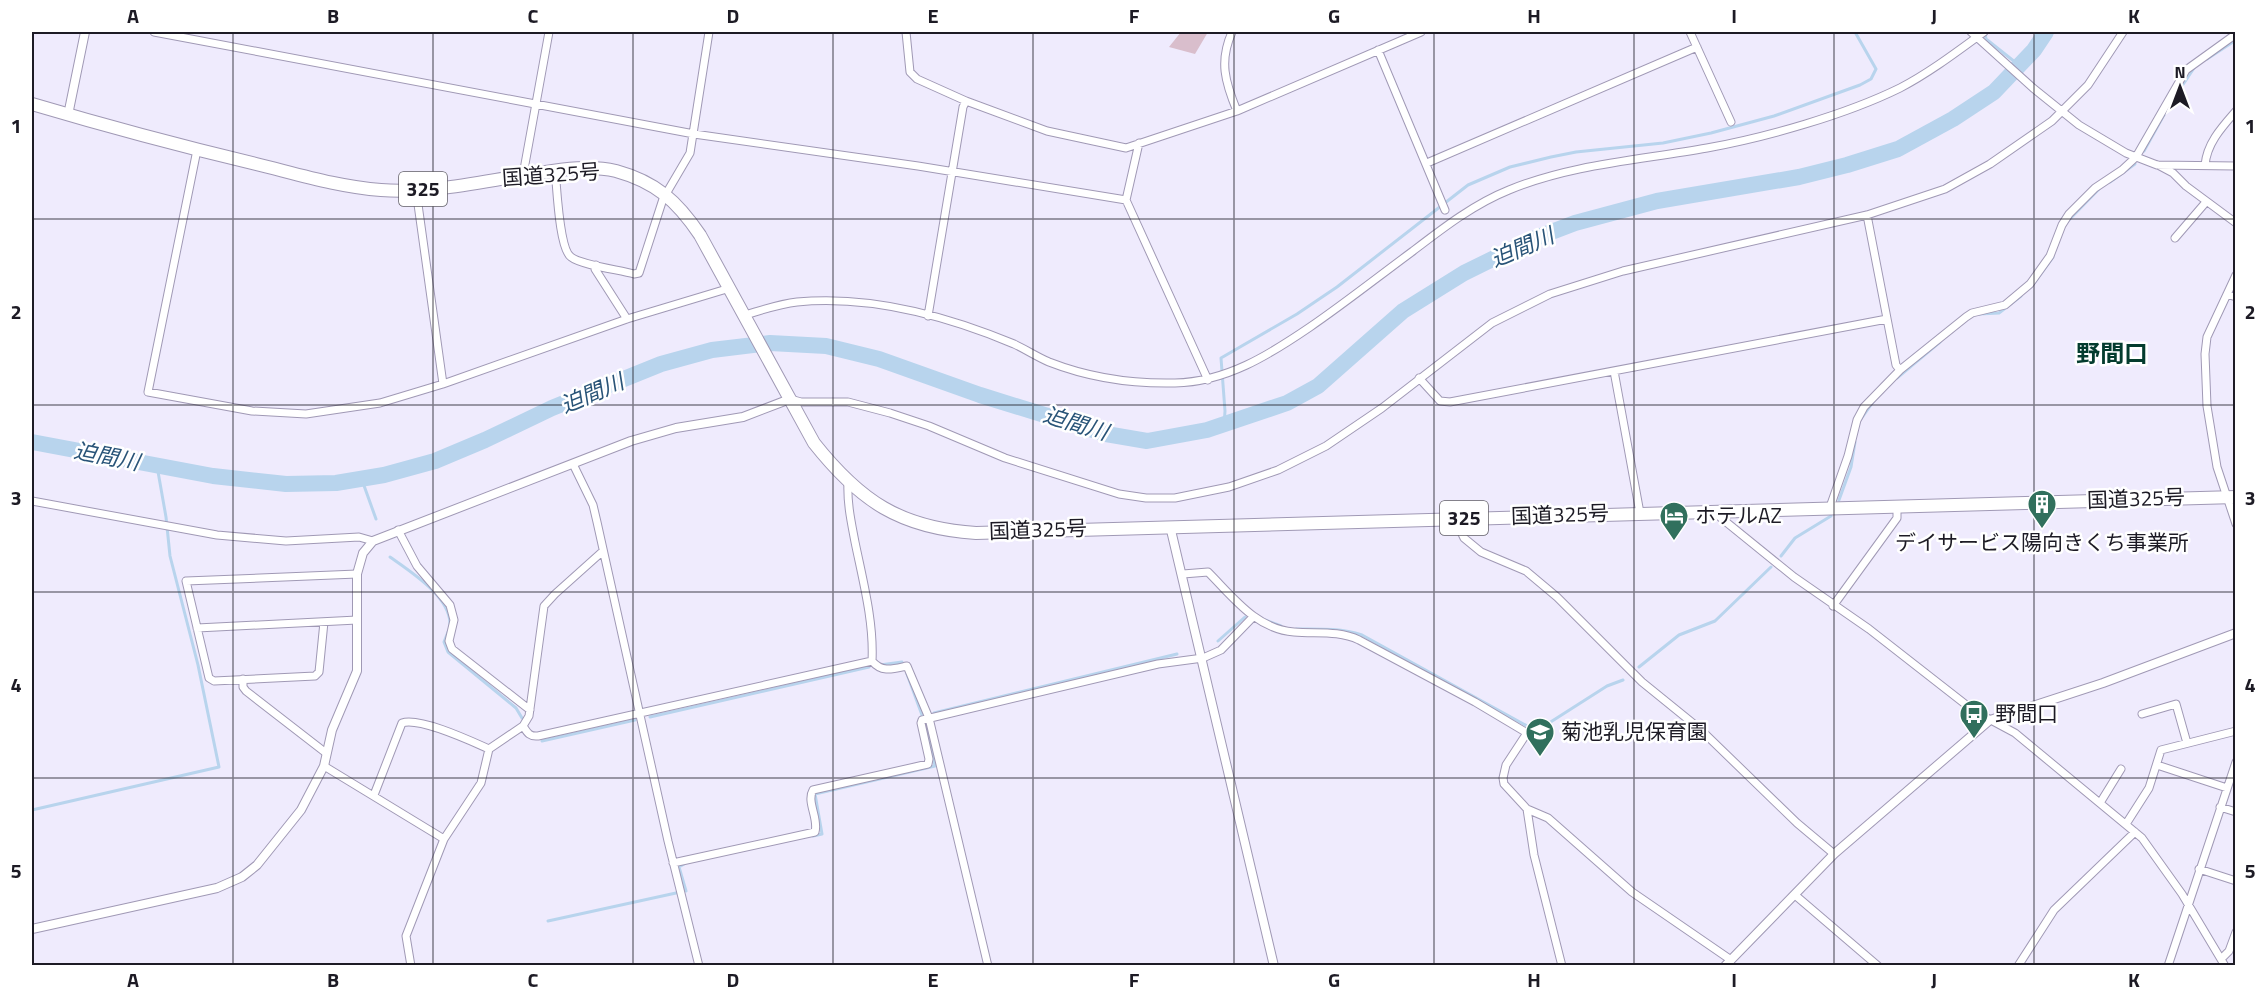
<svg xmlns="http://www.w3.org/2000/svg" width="2267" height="997" font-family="'Titillium Web','Noto Sans JP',sans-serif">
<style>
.green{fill:#d9becc}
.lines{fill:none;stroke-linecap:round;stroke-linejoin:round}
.stream{stroke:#b8d4ed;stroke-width:3}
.river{stroke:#b8d4ed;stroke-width:16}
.minor-casing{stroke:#a099b5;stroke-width:9}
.tertiary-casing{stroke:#a099b5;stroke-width:10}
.trunk-casing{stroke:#a099b5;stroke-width:14}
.minor{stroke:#fff;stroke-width:7}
.tertiary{stroke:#fff;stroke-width:8}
.trunk{stroke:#fff;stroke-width:12}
.grid{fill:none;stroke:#1d1b25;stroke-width:1.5;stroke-opacity:0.55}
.labels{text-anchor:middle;stroke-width:5;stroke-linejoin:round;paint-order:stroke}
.shield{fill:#fff;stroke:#615f66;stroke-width:1.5}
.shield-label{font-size:20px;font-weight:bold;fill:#1d1b25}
.street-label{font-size:21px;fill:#1d1b25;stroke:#fff}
.poi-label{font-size:21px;fill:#1d1b25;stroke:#fff;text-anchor:start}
.water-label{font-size:22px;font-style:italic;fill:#295478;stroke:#fff}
.quarter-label{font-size:24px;font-weight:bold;fill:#043c2e;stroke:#fff}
.neatline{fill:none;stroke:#1d1b25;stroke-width:2}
.grid-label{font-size:20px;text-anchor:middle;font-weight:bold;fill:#1d1b25}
</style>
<rect width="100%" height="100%" fill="#efebfd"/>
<path class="green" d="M1181,32H1208L1195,54L1169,47Z"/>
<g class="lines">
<path class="stream" d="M1985,33L1986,39L2020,66
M2207,59L2236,40
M2168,107L2194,68
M2144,151L2165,113
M2110,182L2135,164
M2066,223L2099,189
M2034,283L2053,257
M1979,314L1999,313L2021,296
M1897,378L1940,342
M1861,419L1873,402
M1224,426L1225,411L1221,358L1297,314L1337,287L1468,185L1510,167L1551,157L1576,152L1663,143L1711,133L1774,116L1860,85L1871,79L1876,69L1855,32
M362,480L376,519
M1839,500L1851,467L1855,442
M1781,556L1795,538L1831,516
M390,557C411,572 451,597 450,625
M1265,620L1281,626
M1296,629C1319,629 1340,628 1362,635L1529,727L1549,723L1607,686L1623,680
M448,632L444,642L448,652L516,708L522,718
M1218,641L1245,617
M880,665L902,662L903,665
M1639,667L1679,635L1715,621L1771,567
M907,674L922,715
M934,713L1177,654
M650,717L869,667
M542,741L635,720
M32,810L219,767L198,665L170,556L166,517L157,466
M813,836L822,834L815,794L935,766L926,728
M684,864L679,867L686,891
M548,921L676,893"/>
<path class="river" d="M32,442L213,476L286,484L336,483L384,475L435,461L485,440L552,408L661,364L712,350L770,343L826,346L879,359L980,395L1106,434L1147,441L1207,430L1287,403L1318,386L1403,311L1464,273L1533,239L1575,223L1657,201L1799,177L1847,165L1898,149L1953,119L1994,92L2034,50L2046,32"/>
<g class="minor-casing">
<path id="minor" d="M154,32L694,134L918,166L1126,200
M906,32L910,72L917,79L966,101L1047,131L1126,148L1237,111L1421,32
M1232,32C1219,61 1225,82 1237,111
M1690,32L1731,122
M1971,32L2033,88L2079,125L2126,153L2157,165L2236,166
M1378,50L1445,210
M1139,143L1126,200L1208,380
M197,150L148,392L252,411L306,414L380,403L443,384L627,319L730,288
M1427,163L1697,47
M2158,165L2173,173L2186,186L2236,223
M2205,165C2207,143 2222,127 2236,111
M555,170C557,187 559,249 571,257C581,265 620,270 634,274L639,273L663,199L690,153L709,32
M523,175L549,32
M416,190L443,384
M1867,215L1896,365L1900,370
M2175,238L2206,202
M596,265L595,269L627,319
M2236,275L2207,337L2205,354L2207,406L2217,467L2236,524
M2227,294L2236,297
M745,315C762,310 779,304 797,302C870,295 947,316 1014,344C1025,349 1037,357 1049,362C1090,378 1132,384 1175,383C1226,382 1269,355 1310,327C1345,303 1379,276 1413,251C1443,228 1474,204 1509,190C1572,164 1641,160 1707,148C1767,137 1845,115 1900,88C1929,73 1958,51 1984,32
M928,316L963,107L966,101
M1614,371L1640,513
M1419,378L1440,401L1450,402L1887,319
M790,399L801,402H848L890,413L929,426L1005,458L1119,494L1146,498H1175L1229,487L1278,470L1326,446L1382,408L1492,323L1550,294L1623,271L1867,215L1945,189L1990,164L2052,121L2088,85L2123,32
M573,464L593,505L597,522L668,841L699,966
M848,482C847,503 851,521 855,542C863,581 874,622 872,661C882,673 893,669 907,666L929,718L988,966
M32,501L217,535L286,541L359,537L373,541
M1830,507L1848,456L1857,420L1864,407L1900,370L1966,317L1972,313L2005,305L2030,284L2050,256L2062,225L2069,214L2095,188L2122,170L2136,157L2186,70L2236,34
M1715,513L1794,577L1869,629L1974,711L2015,733L2142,838L2182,894L2225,966
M1455,519L1464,538L1481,552L1526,571L1557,597L1642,682L1700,729L1797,823L1834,854
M398,530L417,566L450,605L454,620L449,641L452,649L530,710
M1183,574L1208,572C1233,597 1256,629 1294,632C1316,634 1338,630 1359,640L1475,702L1527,733L1506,765L1503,778L1504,784L1527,809L1548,818L1632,892L1731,960
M1833,606L1897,518V505
M324,622L319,672L315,676L214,681L209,678L186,581L357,574
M197,628L357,620
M243,679V687L246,691L326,753
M2142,714L2176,704L2187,743
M523,726C527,732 529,737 538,736L872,661
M2157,765L2227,788
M324,766L444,839
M374,795L402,723C420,717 471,741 489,749
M2100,803L2121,769
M2220,807L2236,812
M1527,809L1534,855L1562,966
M2126,824L2149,788L2161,750L2236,731
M673,863L815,832C819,818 806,802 813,790L928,764L929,759L921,723L922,720L1158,664L1203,658L1221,650L1253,617
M2199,869L2236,881
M1795,895L1878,966
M2221,959L2229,951L2236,932
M411,966L406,936L444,839L481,783L489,749L523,726L529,716L544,606L555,594L603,551
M2018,966L2054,910L2135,832
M2168,966L2236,762"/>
</g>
<g class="tertiary-casing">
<path id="tertiary" d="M68,115L85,32
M1170,526L1274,966
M32,929L217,888L242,877L257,865L301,810L324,766L332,730L357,671V574L363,553L373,541L631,441L676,428L743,417L790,399
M1725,966L1834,854L1990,720L2103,683L2236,633"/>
</g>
<g class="trunk-casing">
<path id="trunk" d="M32,104C106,126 181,146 256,164C297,174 339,187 381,190C433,194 487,180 539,173C564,169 591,165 616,171C656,182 677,201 700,235L814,443C860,501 900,528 976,533L2236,497"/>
</g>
<use href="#minor" class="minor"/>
<use href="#tertiary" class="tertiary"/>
<use href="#trunk" class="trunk"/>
</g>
<path class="grid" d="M233,32V966M433,32V966M633,32V966M833,32V966M1033,32V966M1234,32V966M1434,32V966M1634,32V966M1834,32V966M2034,32V966M32,219H2236M32,405H2236M32,592H2236M32,778H2236"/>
<defs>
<g id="building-pin" transform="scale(1.5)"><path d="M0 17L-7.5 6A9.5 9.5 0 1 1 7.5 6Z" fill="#31705d" stroke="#fff"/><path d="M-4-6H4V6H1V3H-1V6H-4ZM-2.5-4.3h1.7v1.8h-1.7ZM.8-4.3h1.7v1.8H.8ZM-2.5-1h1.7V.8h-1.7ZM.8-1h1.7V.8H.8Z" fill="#fff"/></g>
<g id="hotel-pin" transform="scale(1.5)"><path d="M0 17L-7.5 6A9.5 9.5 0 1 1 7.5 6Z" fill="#31705d" stroke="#fff"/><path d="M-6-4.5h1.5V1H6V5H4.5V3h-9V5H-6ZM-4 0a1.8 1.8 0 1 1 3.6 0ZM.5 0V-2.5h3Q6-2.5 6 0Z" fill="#fff"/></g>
<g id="bus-pin" transform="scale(1.5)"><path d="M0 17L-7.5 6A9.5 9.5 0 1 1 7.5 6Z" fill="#31705d" stroke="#fff"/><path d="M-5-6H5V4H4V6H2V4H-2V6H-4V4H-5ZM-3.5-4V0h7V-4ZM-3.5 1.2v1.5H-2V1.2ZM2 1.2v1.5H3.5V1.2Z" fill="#fff"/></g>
<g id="school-pin" transform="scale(1.5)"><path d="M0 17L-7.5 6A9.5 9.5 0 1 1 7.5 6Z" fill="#31705d" stroke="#fff"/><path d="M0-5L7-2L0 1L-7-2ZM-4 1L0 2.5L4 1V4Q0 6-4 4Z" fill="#fff"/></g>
</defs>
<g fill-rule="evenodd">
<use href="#building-pin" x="2042" y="504"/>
<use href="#hotel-pin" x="1674" y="516"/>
<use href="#bus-pin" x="1974" y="714"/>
<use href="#school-pin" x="1540" y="732"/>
</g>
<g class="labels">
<g class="shield">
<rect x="399" y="172" width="48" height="34" rx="4.5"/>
<rect x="1440" y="501" width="48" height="34" rx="4.5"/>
</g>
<g class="shield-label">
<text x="423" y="196">325</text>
<text x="1464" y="525">325</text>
</g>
<g class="street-label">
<text transform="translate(551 175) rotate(-4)" y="7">国道325号</text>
<text transform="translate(2136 499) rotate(-2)" y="7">国道325号</text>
<text transform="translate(1560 515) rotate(-2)" y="7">国道325号</text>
<text transform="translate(1038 530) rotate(-2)" y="7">国道325号</text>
</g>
<g class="poi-label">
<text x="1695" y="523">ホテルAZ</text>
<text x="2042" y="550" text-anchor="middle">デイサービス陽向きくち事業所</text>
<text x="1995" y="721">野間口</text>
<text x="1561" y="739">菊池乳児保育園</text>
</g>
<g class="water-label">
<text transform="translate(1522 247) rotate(-23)" y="8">迫間川</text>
<text transform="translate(592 393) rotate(-23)" y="8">迫間川</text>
<text transform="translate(1076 423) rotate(17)" y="8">迫間川</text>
<text transform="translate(107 456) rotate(11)" y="8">迫間川</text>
</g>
<g class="quarter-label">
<text x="2112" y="362">野間口</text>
</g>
</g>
<rect width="2267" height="997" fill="none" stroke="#ffffff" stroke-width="66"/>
<g transform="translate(2180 87)" stroke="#ffffff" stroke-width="4.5" paint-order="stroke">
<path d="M0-4.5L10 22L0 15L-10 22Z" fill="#1d1b25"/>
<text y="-9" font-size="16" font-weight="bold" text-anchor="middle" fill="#1d1b25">N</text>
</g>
<rect x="33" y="33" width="2201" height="931" class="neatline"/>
<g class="grid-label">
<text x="133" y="23">A</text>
<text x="333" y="23">B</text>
<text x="533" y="23">C</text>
<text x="733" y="23">D</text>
<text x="933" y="23">E</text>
<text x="1134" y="23">F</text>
<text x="1334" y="23">G</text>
<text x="1534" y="23">H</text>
<text x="1734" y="23">I</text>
<text x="1934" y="23">J</text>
<text x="2134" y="23">K</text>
<text x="16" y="133">1</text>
<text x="2250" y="133">1</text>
<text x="16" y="319">2</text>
<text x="2250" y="319">2</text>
<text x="16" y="505">3</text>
<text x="2250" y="505">3</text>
<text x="16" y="692">4</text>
<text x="2250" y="692">4</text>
<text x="16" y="878">5</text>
<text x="2250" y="878">5</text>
<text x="133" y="987">A</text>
<text x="333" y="987">B</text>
<text x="533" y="987">C</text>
<text x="733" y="987">D</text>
<text x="933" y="987">E</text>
<text x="1134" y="987">F</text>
<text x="1334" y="987">G</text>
<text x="1534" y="987">H</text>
<text x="1734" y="987">I</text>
<text x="1934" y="987">J</text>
<text x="2134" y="987">K</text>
</g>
</svg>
